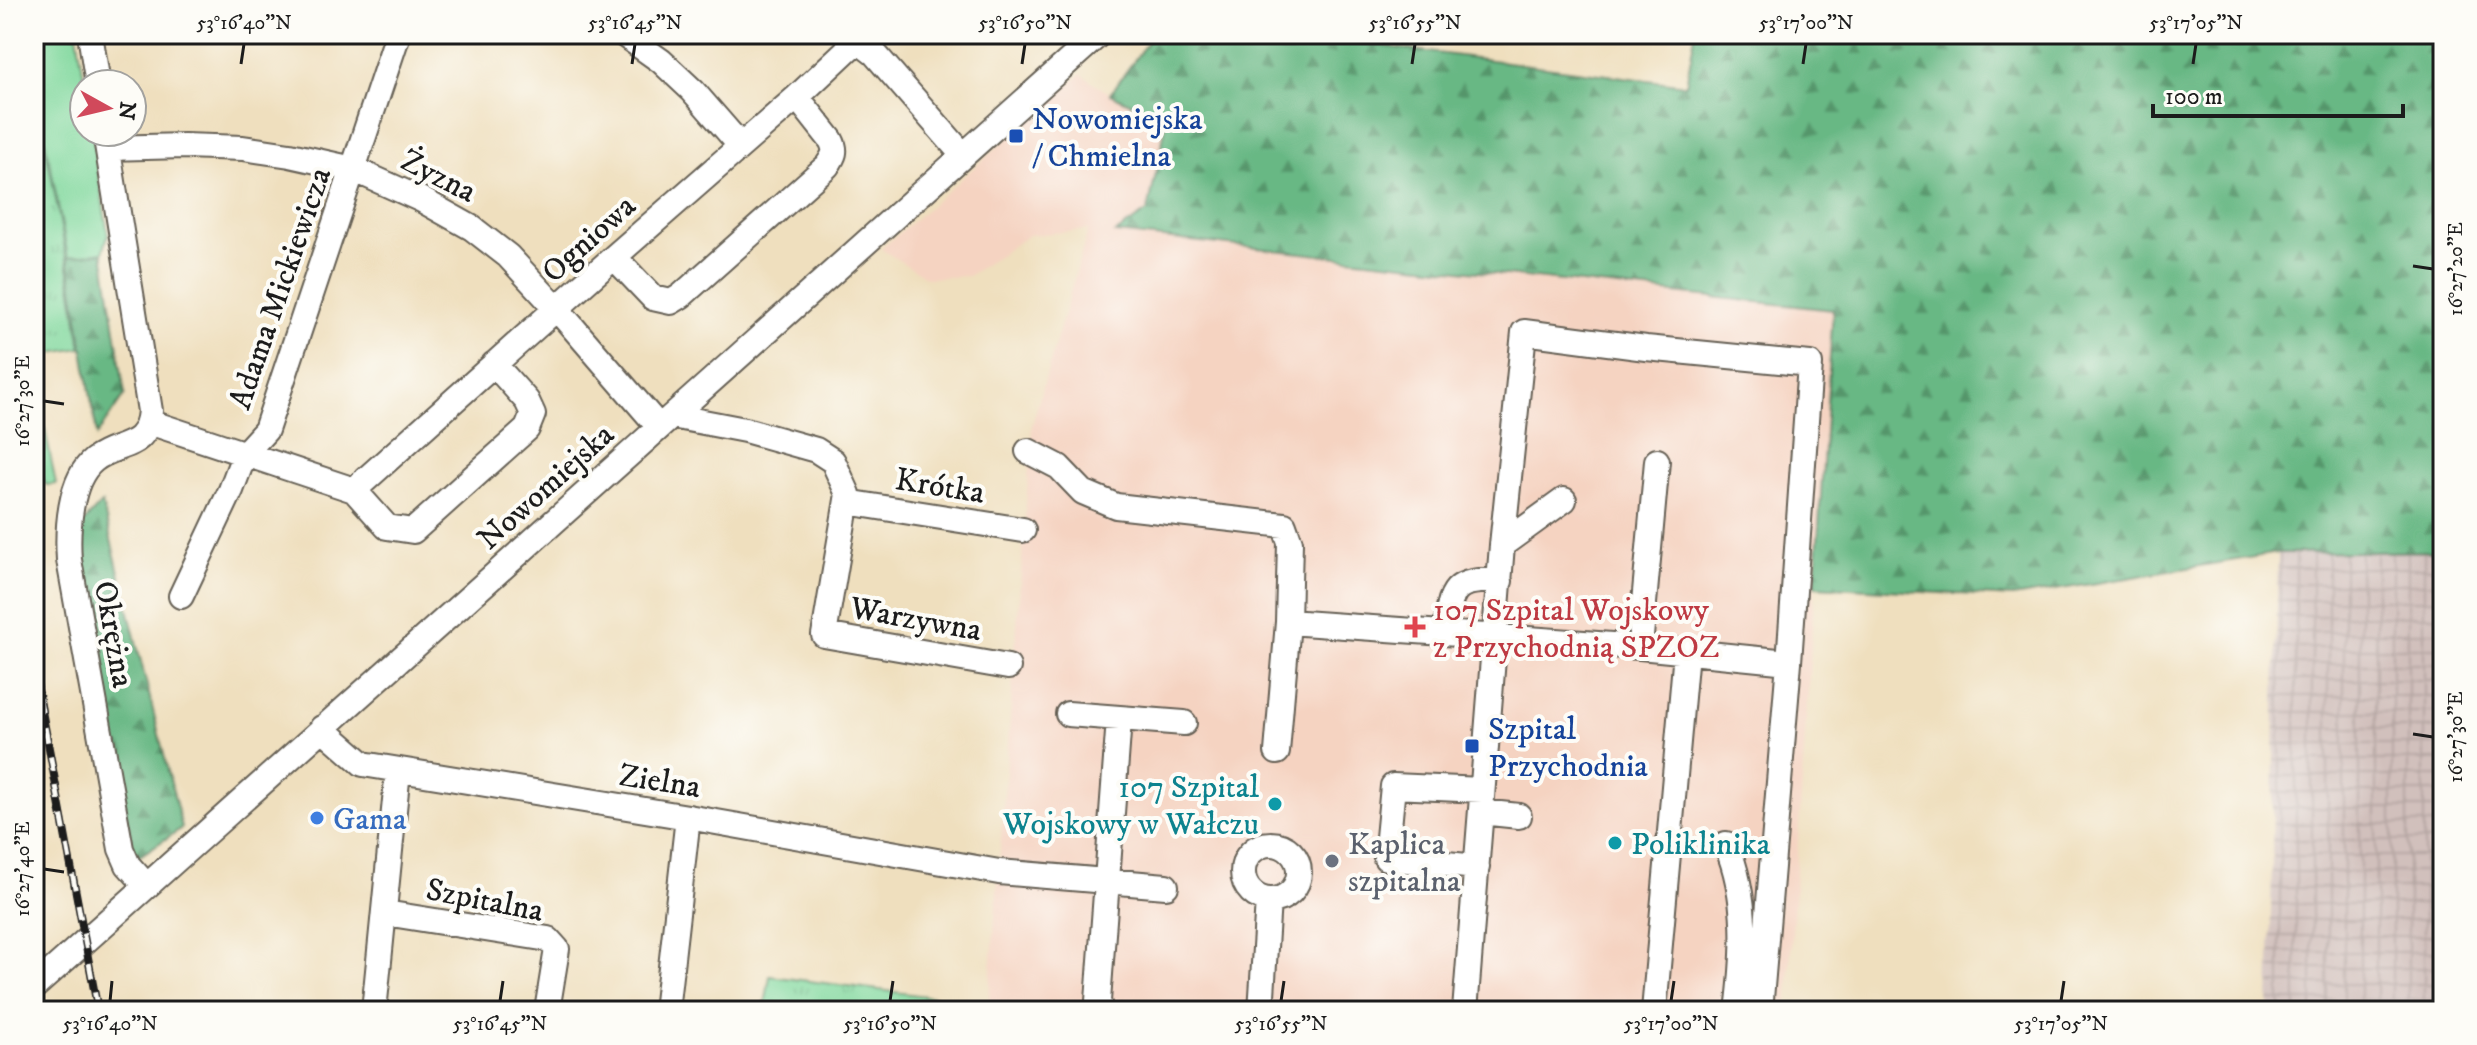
<svg xmlns="http://www.w3.org/2000/svg" width="2477" height="1045" font-family="'IM FELL DW Pica',serif">
<style>
.built{fill:#f5d3c1}
.industrial{fill:url(#industrial-grid)}
.grass{fill:url(#grass-tufts);stroke:#4e7a5c;stroke-width:2}
.forest{fill:url(#forest-firs);stroke:#426a50;stroke-width:2}
.park{fill:#80d89d;stroke:#4e7a5c;stroke-width:2}
.lines{fill:none;stroke-linecap:round;stroke-linejoin:round}
.minor-casing{stroke:#666055;stroke-width:28}
.minor{stroke:#fff;stroke-width:24}
.rail-casing{stroke:#1c1c1c;stroke-width:8}
.rail{stroke:#fdfcf7;stroke-width:5;stroke-dasharray:15;stroke-linecap:butt}
.ticks{fill:none;stroke:#1c1c1c;stroke-width:3}
.transit-dot{fill:#1a4fb4;stroke:#fdfcf7;stroke-width:3}
.health-dot{fill:#e0444e;stroke:#fdfcf7;stroke-width:3}
.culture-dot{fill:#0f9aa8;stroke:#fdfcf7;stroke-width:3}
.shop-dot{fill:#3f7fe0;stroke:#fdfcf7;stroke-width:3}
.worship-dot{fill:#6b7280;stroke:#fdfcf7;stroke-width:3}
.labels{text-anchor:middle;stroke-width:8;stroke-linejoin:round;paint-order:stroke}
.transit-label{font-size:32px;fill:#164399;stroke:#fdfcf7;text-anchor:start}
.street-label{font-size:32px;fill:#1c1c1c;stroke:#fdfcf7}
.health-label{font-size:32px;fill:#be3a42;stroke:#fdfcf7;text-anchor:start}
.culture-label{font-size:32px;fill:#0d838f;stroke:#fdfcf7;text-anchor:end}
.shop-label{font-size:32px;fill:#366cbe;stroke:#fdfcf7;text-anchor:start}
.worship-label{font-size:32px;fill:#5b616d;stroke:#fdfcf7;text-anchor:start}
.neatline{fill:none;stroke:#1c1c1c;stroke-width:3}
.ticks-label{font-size:20px;text-anchor:middle;fill:#1c1c1c}
</style>
<defs>
<pattern id="industrial-grid" width="8" height="8" patternUnits="userSpaceOnUse" patternTransform="scale(2)"><rect width="8" height="8" fill="#d1c0bc"/><path d="M0 4h8M4 0v8" fill="none" stroke="#b3a4a1"/></pattern>
<pattern id="grass-tufts" width="24" height="20" patternUnits="userSpaceOnUse" patternTransform="scale(2)"><rect width="24" height="20" fill="#80d89d"/><path d="M3 7l-1-3M5 7V3M7 7l1-3M15 17l-1-3M17 17v-4M19 17l1-3" fill="none" stroke="#6eb987"/></pattern>
<pattern id="forest-firs" width="22" height="20" patternUnits="userSpaceOnUse" patternTransform="scale(2)"><rect width="22" height="20" fill="#68b884"/><path d="M5 1l3.5 6h-7zM16 11l3.5 6h-7z" fill="#55956b"/></pattern>
</defs>
<rect width="100%" height="100%" fill="#fdfcf7"/>
<filter id="ink" filterUnits="userSpaceOnUse"><feTurbulence type="fractalNoise" baseFrequency=".0125" numOctaves="2"/><feDisplacementMap in="SourceGraphic" scale="16" xChannelSelector="R" yChannelSelector="G"/><feConvolveMatrix kernelMatrix="1 2 1 2 8 2 1 2 1" color-interpolation-filters="sRGB"/></filter>
<filter id="wash" filterUnits="userSpaceOnUse"><feTurbulence type="fractalNoise" baseFrequency=".006" numOctaves="4" result="noise"/><feDisplacementMap in="SourceGraphic" scale="32" xChannelSelector="R" yChannelSelector="G"/><feGaussianBlur stdDeviation="1.8" result="paint"/><feColorMatrix in="noise" values="0 0 0 0 0 0 0 0 0 0 0 0 0 0 0 0 0 1.4 0 .05"/><feComposite in="paint" operator="in"/></filter>
<g filter="url(#wash)">
<rect width="100%" height="100%" fill="#efdfbe"/>
<path class="built" d="M1081,74L1110,94L1168,120L1148,211L1117,233L1833,310L1787,1011H988L1032,425L1088,230L1029,235L968,276L927,278L881,249Z"/>
<path class="industrial" d="M2443,551V1011H2269L2278,553Z"/>
<path class="grass" d="M34,96C54,180 68,263 81,348L34,356Z
M34,379L35,380L56,484L46,485C29,451 34,416 34,379Z
M770,976L989,1004L988,1011H764Z"/>
<path class="forest" d="M1153,34H1288L1686,85L1695,34H2443V551L2278,553L2013,597L1815,586L1833,310L1116,233L1148,211L1167,120L1110,94Z
M103,252L125,394L97,435L68,257Z
M102,503L182,828L135,859L70,532L85,521Z"/>
<path class="park" d="M34,34H77L85,84L84,132H92L108,235L103,252L68,257L50,163L34,96Z"/>
</g>
<g filter="url(#ink)">
<g class="lines">
<g class="minor-casing">
<path id="minor" d="M90,34L98,84
M623,34L661,61L693,91L740,145
M849,34L875,54L963,155
M105,132L150,411C146,452 118,441 94,460C69,480 67,531 69,560L121,849L128,865L146,885
M108,148L184,146L243,148L290,155L353,169L422,200L472,228L508,256L557,309L659,427
M614,257L653,298L671,302L681,296L827,166C834,156 837,151 831,140L797,97
M672,416L745,430L816,450L833,461L848,494L824,635L1008,667
M149,422L354,490
M1028,451L1059,467L1083,492L1116,506L1284,525L1290,542L1288,622L1640,647L1789,662L1760,1011
M354,490L614,257L797,97L864,34
M354,490L387,527L413,531L527,429L533,414L527,401L494,364
M847,502L1023,530
M1502,545L1524,332L1646,348L1810,364L1789,662
M181,596L231,490L245,453L266,430L398,34
M1446,633C1450,588 1453,579 1500,581
M1640,647L1657,461
M1068,714L1184,723
M322,728L363,764L688,817L999,872L1166,886
M1277,752L1288,622
M1481,812L1519,816
M1726,844C1749,898 1745,955 1738,1011
M1243 872a28 28 0 1 1 56 0a28 28 0 1 1-56 0Z
M1477,867L1386,858L1393,786L1482,790
M385,913L548,939L557,949L547,1011
M34,987L1099,34
M374,1011L398,770
M666,1011L688,817
M1101,1011L1098,1001L1119,719
M1261,1011L1268,900
M1465,1011L1502,545L1564,500
M1654,1011L1686,652"/>
</g>
<use href="#minor" class="minor"/>
<g class="rail-casing">
<path id="rail" d="M34,668L98,1011"/>
</g>
<use href="#rail" class="rail"/>
</g>
</g>
<path class="ticks" d="M241,64L244,44M632,64L635,44M1022,64L1025,44M1412,64L1415,44M1803,64L1806,44M2193,64L2196,44M2413,266L2433,269M44,401L64,404M2413,734L2433,737M44,869L64,872M110,1001L112,981M500,1001L503,981M890,1001L893,981M1281,1001L1284,981M1671,1001L1674,981M2061,1001L2064,981"/>
<g class="transit-dot">
<rect x="1008" y="128" width="16" height="16" rx="4"/>
<rect x="1464" y="738" width="16" height="16" rx="4"/>
</g>
<path class="health-dot" d="M1411 615h8v8h8v8h-8v8h-8v-8h-8v-8h8z"/>
<g class="culture-dot">
<circle cx="1275" cy="804" r="8"/>
<circle cx="1615" cy="843" r="8"/>
</g>
<circle class="shop-dot" cx="317" cy="818" r="8"/>
<circle class="worship-dot" cx="1332" cy="861" r="8"/>
<g class="labels">
<g class="transit-label">
<text x="1032" y="129">Nowomiejska<tspan x="1032" dy="37">/ Chmielna</tspan></text>
<text x="1488" y="739">Szpital<tspan x="1488" dy="37">Przychodnia</tspan></text>
</g>
<g class="street-label">
<text transform="translate(439 175) rotate(27)" y="11">Żyzna</text>
<text transform="translate(588 238) rotate(-42)" y="11">Ogniowa</text>
<text transform="translate(279 288) rotate(-71)" y="11">Adama Mickiewicza</text>
<text transform="translate(940 485) rotate(9)" y="11">Krótka</text>
<text transform="translate(545 486) rotate(-42)" y="11">Nowomiejska</text>
<text transform="translate(916 618) rotate(10)" y="11">Warzywna</text>
<text transform="translate(115 634) rotate(80)" y="11">Okrężna</text>
<text transform="translate(660 780) rotate(9)" y="11">Zielna</text>
<text transform="translate(485 899) rotate(11)" y="11">Szpitalna</text>
</g>
<g class="health-label">
<text x="1433" y="620">107 Szpital Wojskowy<tspan x="1433" dy="37">z Przychodnią SPZOZ</tspan></text>
</g>
<g class="culture-label">
<text x="1259" y="797">107 Szpital<tspan x="1259" dy="37">Wojskowy w Wałczu</tspan></text>
<text x="1631" y="854" text-anchor="start">Poliklinika</text>
</g>
<g class="shop-label">
<text x="333" y="829">Gama</text>
</g>
<g class="worship-label">
<text x="1348" y="854">Kaplica<tspan x="1348" dy="37">szpitalna</tspan></text>
</g>
</g>
<rect width="2477" height="1045" fill="none" stroke="#fdfcf7" stroke-width="88"/>
<g transform="translate(108 108) rotate(98)"><circle r="38" fill="#fdfcf7" stroke="#a3a29f" stroke-width="2"/>
<path d="M0-6L14 30L0 20L-14 30Z" fill="#d1495b"/>
<text y="-12" font-size="22" font-weight="bold" text-anchor="middle" fill="#1c1c1c">N</text>
</g>
<path d="M2153 104v12h250v-12" fill="none" stroke="#1c1c1c" stroke-width="4"/>
<text x="2165" y="104" font-size="24" fill="#1c1c1c" stroke="#fdfcf7" stroke-width="6" paint-order="stroke">100 m</text>
<rect x="44" y="44" width="2389" height="957" class="neatline"/>
<g class="ticks-label">
<text x="244" y="29">53°16'40"N</text>
<text x="635" y="29">53°16'45"N</text>
<text x="1025" y="29">53°16'50"N</text>
<text x="1415" y="29">53°16'55"N</text>
<text x="1806" y="29">53°17'00"N</text>
<text x="2196" y="29">53°17'05"N</text>
<text transform="translate(2455 269) rotate(-90)" y="7">16°27'20"E</text>
<text transform="translate(22 401) rotate(-90)" y="7">16°27'30"E</text>
<text transform="translate(2455 737) rotate(-90)" y="7">16°27'30"E</text>
<text transform="translate(22 869) rotate(-90)" y="7">16°27'40"E</text>
<text x="110" y="1030">53°16'40"N</text>
<text x="500" y="1030">53°16'45"N</text>
<text x="890" y="1030">53°16'50"N</text>
<text x="1281" y="1030">53°16'55"N</text>
<text x="1671" y="1030">53°17'00"N</text>
<text x="2061" y="1030">53°17'05"N</text>
</g>
</svg>
